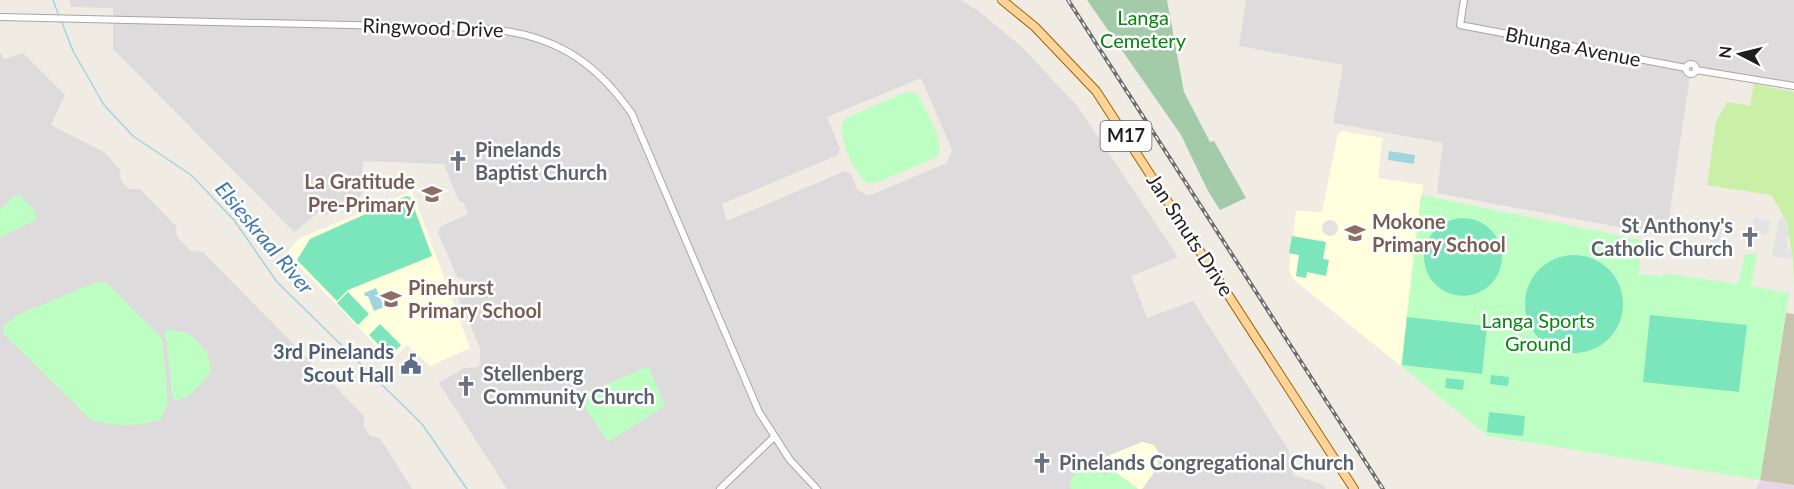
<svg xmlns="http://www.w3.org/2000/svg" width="1794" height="489" font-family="Lato,sans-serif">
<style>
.residential{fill:#dddbdb;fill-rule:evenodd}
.industrial{fill:#ead5e6}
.education{fill:#ffffde}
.construction{fill:#c6c6ae}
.grass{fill:#caefa6}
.cemetery{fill:#a3cba9}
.park{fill:#bdfec2}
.pitch{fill:#7be6bc}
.parking{fill:#e3e3e3}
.water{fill:#a1d3e1}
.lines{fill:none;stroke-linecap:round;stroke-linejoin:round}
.stream{stroke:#a1d3e1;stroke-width:1.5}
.minor-casing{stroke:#a6a6a6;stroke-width:8}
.major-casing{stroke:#960;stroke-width:10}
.minor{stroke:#fff;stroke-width:6}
.major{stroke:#ffd39a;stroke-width:8}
.rail-casing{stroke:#6d6d6d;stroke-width:4}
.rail{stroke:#fff;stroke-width:1.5;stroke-dasharray:4.5;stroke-linecap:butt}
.labels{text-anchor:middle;stroke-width:5;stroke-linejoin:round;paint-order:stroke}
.shield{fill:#fff;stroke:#626262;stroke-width:1.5}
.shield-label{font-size:18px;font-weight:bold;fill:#1f1f1f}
.park-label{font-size:20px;fill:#03870d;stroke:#fff}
.street-label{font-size:20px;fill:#1f1f1f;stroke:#fff}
.worship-label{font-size:20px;font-weight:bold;fill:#5b616d;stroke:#fff;text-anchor:start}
.education-label{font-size:20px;font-weight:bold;fill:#785e54;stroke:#fff;text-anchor:start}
.service-label{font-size:20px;font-weight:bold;fill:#4e5e75;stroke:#fff;text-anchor:end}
.water-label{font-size:21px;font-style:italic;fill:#4078ae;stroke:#fff}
</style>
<rect width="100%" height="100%" fill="#f0ece4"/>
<path class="residential" d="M70,0H961L977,10L1023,48L1078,107L1178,257L1131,276L1147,318L1193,301L1288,449L1293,475L1323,485L1326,489H507L439,383L464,368L478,367L480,361V348L457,294L468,290L464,279L457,277L438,232L441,226L468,214L464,203L458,200L444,164L363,161L362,194L357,201L326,215L319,212L294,232L113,49V8L71,7ZM921,78L952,150L947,163L868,196L857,189L851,174L845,171L727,221L722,204L838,155L840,149L827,117Z
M1246,0H1794V84L1691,69L1668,225L1661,233L1645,232L1437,193L1443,143L1333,123L1343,65L1239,46Z
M0,52L4,59L23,53L65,95L51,125L104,152L120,170L121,181L129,189H140L176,226L177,237L190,250L203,252L311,362V373L319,381H330L364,416V427L370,436L380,438L412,489H0Z"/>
<path class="industrial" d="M1760,480L1794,485V489H1756Z"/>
<path class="education" d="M1343,131L1382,138L1378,178L1423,185L1401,366L1293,279L1289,269L1296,211L1322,212L1338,134Z
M412,191L470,348L430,366L407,345L391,361L286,253L300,238Z
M1142,442L1154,445L1159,453L1158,467L1142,489H1138L1098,460Z"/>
<path class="construction" d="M1786,313L1794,314V485L1760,480Z"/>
<path class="grass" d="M1754,84L1794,92V290L1793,260L1787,222L1771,195L1707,185L1716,122L1727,102L1750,106Z"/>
<path class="cemetery" d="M1087,0H1167L1184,92L1210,142L1214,141L1246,198L1220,210L1208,191L1181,135Z"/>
<path class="park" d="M906,92L915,93L920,98C926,113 946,142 937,157L876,183H867C854,174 833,130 846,118Z
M19,195L35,211L36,220L0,237V210L14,196Z
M1421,195L1642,240L1639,274L1663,276L1664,273L1738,284L1745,254H1757L1751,286L1789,293L1760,480L1488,436L1401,366Z
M97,282L107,283L162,339L168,403L161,419C140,427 111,427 90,419L3,333L4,326L17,315Z
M167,330C174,331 181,331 186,333C198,338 214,358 210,371C208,379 200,384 195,390C188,396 184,400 175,400L172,396L167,342L164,335Z
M646,367L649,368L665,406L608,442L581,401L583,395Z
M1098,460L1101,462L1096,470L1105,476L1111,469L1138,489H1071L1069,482L1079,468Z"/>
<path class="pitch" d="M406,196L410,197L432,256L348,290L337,301L297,260L310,239Z
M1424 257a39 39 0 1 1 78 0a39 39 0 1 1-78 0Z
M1292,236L1326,242L1323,259L1329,260L1326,276L1307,272L1306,278L1296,276L1299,255L1289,253Z
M1525 304a49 49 0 1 1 98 0a49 49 0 1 1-98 0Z
M348,292L369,314L358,325L337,303Z
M1650,315L1747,325L1739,392L1643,382Z
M1407,317L1487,326L1482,374L1402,365Z
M380,324L401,345L390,356L369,335Z
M1491,375L1509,377L1508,386L1490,384Z
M1446,378L1464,380L1463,390L1445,388Z
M1489,412L1525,416L1523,436L1487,432Z"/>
<path class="parking" d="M1784,217L1790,237L1786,238L1788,251H1792L1793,259L1772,256L1779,219Z
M1754,218L1771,221L1766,235L1751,232Z
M1322 228a8 8 0 1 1 16 0a8 8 0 1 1-16 0Z
M1701,222L1722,229L1719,246L1710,244L1711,233L1699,231Z"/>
<path class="water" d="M1389,151L1415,155L1414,164L1388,160Z
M376,288L384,307L374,311L368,296H365L364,293Z"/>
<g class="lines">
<path class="stream" d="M53,0L59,16
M61,20L73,51L104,105L133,136L191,175L234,220L277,282L422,424L467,489"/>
<g class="minor-casing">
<path id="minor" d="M1464,0L1460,25L1686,68
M0,17L478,28C547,32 592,56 632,114L759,412L790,460L817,489
M1686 69a5 5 0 1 1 10 0a5 5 0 1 1-10 0Z
M1696,70L1794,86
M720,489L774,437"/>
</g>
<g class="major-casing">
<path id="major" d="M1002,0L1035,27L1096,91L1354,489"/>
</g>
<use href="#minor" class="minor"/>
<use href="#major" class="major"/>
<g class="rail-casing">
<path id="rail" d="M1068,0L1383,489"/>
</g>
<use href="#rail" class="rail"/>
</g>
<defs>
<g id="church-bare" transform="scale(1.62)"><path d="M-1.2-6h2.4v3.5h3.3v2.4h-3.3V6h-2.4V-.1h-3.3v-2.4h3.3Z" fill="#6b7280" stroke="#fff" stroke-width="2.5" paint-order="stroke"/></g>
<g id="school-bare" transform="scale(1.62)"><path d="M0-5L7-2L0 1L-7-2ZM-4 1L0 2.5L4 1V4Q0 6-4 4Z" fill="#8d6e63" stroke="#fff" stroke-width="2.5" paint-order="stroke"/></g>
<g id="civic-bare" transform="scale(1.62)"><path d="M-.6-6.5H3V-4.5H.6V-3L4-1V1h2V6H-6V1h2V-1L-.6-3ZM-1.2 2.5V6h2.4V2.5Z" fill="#5c6f8a" stroke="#fff" stroke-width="2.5" paint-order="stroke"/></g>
</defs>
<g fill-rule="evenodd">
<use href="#church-bare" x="458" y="161"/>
<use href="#school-bare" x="432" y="194"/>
<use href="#school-bare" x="1355" y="233"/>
<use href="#church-bare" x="1750" y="237"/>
<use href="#school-bare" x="391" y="299"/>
<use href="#civic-bare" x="411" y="364"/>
<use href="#church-bare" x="466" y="386"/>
<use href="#church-bare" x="1042" y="463"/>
</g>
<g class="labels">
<rect class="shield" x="1100.5" y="121" width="51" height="30" rx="4.5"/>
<g class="shield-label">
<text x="1126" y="142">M17</text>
</g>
<g class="park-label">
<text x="1143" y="25">Langa<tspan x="1143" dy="23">Cemetery</tspan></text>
<text x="1538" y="328">Langa Sports<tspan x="1538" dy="23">Ground</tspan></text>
</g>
<g class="street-label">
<text transform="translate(433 28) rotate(2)" y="7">Ringwood Drive</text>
<text transform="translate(1573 47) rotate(11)" y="7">Bhunga Avenue</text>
<text transform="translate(1190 235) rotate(57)" y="7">Jan Smuts Drive</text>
</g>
<g class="worship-label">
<text x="475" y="157">Pinelands<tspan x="475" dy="23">Baptist Church</tspan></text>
<text x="1733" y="233" text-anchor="end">St Anthony's<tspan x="1733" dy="23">Catholic Church</tspan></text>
<text x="483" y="381">Stellenberg<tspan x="483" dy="23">Community Church</tspan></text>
<text x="1059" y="470">Pinelands Congregational Church</text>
</g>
<g class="education-label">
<text x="415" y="189" text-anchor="end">La Gratitude<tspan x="415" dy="23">Pre-Primary</tspan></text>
<text x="1372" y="229">Mokone<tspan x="1372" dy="23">Primary School</tspan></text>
<text x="408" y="295">Pinehurst<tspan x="408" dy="23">Primary School</tspan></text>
</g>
<g class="service-label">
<text x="394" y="359">3rd Pinelands<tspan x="394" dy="23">Scout Hall</tspan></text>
</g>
<g class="water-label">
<text transform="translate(264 238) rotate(50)" y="7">Elsieskraal River</text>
</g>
</g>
<g transform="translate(1740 54) rotate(277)" stroke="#ffffff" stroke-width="4.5" paint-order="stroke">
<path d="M0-4.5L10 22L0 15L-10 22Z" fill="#1f1f1f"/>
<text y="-9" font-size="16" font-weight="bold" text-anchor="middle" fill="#1f1f1f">N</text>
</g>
</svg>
